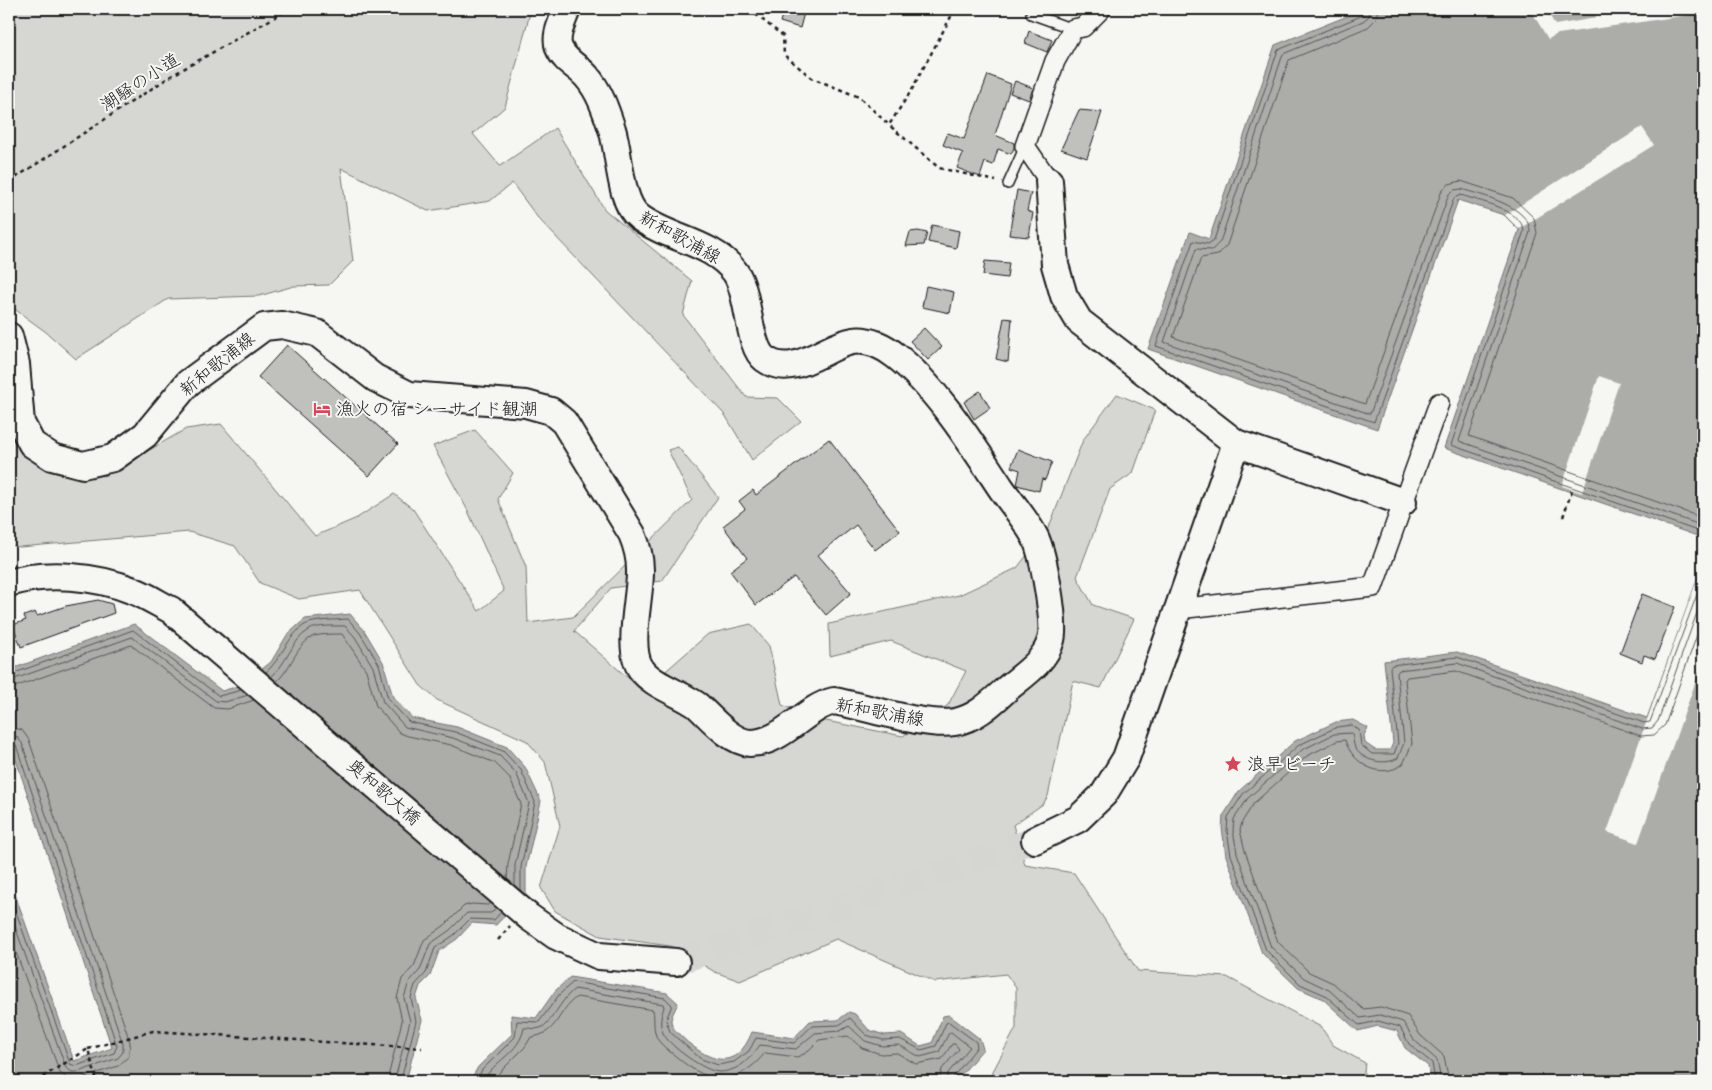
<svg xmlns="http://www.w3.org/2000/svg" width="1712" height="1090" font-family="'Patrick Hand','Klee One',sans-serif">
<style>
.green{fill:#d6d6d2;stroke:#797977}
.water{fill:#acaca9;stroke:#727271}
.pier{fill:#f6f6f2}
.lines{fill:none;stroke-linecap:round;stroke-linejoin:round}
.shore{stroke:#565654;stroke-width:1}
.building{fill:#c0c0bd;stroke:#1c1c1c}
.secondary-tunnel{stroke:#d5d5d2;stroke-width:26;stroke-dasharray:26 13;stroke-linecap:butt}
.lane-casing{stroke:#1c1c1c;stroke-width:12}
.street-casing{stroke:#1c1c1c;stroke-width:22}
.secondary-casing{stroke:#1c1c1c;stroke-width:30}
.path{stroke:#1c1c1c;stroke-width:2.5;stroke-dasharray:4 4;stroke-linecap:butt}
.lane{stroke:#f6f6f2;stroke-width:9}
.street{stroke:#f6f6f2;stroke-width:19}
.secondary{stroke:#f6f6f2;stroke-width:26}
.labels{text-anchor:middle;stroke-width:4;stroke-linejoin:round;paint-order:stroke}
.street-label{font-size:18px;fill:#1c1c1c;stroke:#f6f6f2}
.poi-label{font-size:18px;fill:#1c1c1c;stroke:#f6f6f2;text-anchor:start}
</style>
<rect width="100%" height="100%" fill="#f6f6f2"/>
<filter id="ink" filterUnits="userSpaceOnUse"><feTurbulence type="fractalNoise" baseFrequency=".02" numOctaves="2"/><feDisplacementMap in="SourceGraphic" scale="10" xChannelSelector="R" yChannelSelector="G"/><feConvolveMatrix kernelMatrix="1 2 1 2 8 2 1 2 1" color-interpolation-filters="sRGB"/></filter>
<g filter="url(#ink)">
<path class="green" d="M9,9H533L529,17L505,107L473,134L500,166L555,128L605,210L692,281L683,315L746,397L778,398L801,421L752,460L725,415L538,218L512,183L490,201L428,211L341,168L353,261L329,285L294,286L259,296L168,299L76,359L46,332L9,305Z
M9,380L30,454L104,476L186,429L221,424L315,536L357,518L394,494L413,509L479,611L504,591L468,511L433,446L475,430L513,473L498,499L526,567L528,623L573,617L692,500L668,450L678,447L718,497L662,581L611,588L574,631L643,691L708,634L751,624L769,646L782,705L826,721L903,736L948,705L966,671L891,641L830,656L829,624L959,595L1017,568L1049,527L1083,440L1117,394L1155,410L1133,473L1110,489L1077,577L1093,605L1134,619L1101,688L1073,681L1048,796L1043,804L1013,825L1025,865L1074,873L1138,971L1227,977L1321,1027L1333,1045L1365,1063L1363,1081H993L992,1073L1016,1028V988L1006,974L935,982L836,939L740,981L715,972L670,946L600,936L555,911L541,888L560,826L545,762L527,741L437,700L420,685L360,590L299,599L260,583L235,546L189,532L20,547L9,545Z"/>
<path class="water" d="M1365,9H1703V538L1444,448L1519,230L1504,215L1458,200L1377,429L1148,349L1190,232L1209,239L1275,45Z
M1703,563V1081H1430L1428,1066L1405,1048L1397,1031L1378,1026L1358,1031L1323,999L1298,988L1262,953L1226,856L1222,828L1223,816L1239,791L1295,741L1336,722L1353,720L1368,728L1364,735L1365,743L1375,750H1390L1393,743L1384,661L1457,652L1647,718Z
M350,614L364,630L383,662L393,697L412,718L457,727L507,747L525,767L541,801L526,867V893L496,925L472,923L457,939L439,951L430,976L420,986L416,998L422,1020L407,1077L409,1081H9V877L74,1061L112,1048L9,739V670L134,624L222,691L242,685L271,662L287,635L305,619Z
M570,977L667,993L678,1003C676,1008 671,1016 671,1021C672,1030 680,1034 685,1040C712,1063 736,1071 752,1032L794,1038L810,1021L838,1020L849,1012L855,1014L869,1030L884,1035L901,1034L920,1046L932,1043L943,1016L949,1015L980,1039L983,1049L956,1081H470L478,1067L512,1034L511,1015L536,1018L555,991Z"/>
<path class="pier" d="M1530,9H1546L1555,25L1596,18L1595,11L1612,9H1703V13L1558,34L1548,39Z
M1642,127L1654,145L1519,229L1505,215Z
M1599,376L1619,383L1582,493L1562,486Z
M1703,563V661L1638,843L1607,832Z"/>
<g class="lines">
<path class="shore" d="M1364,9L1361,16L1278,50L1214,240L1208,244L1193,241L1156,346L1374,422L1454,198L1461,195C1478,201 1521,209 1524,231L1451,445L1703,533
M1371,9L1369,16L1363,21L1283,54L1220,242L1212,250L1196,249L1164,342L1370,414L1449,194L1454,190L1461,189C1481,195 1530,206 1530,232L1459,441L1703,526
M1378,9L1376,19L1368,27L1289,60L1227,245L1218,255L1201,258L1173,337L1365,404L1442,190L1449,184L1461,181L1513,198L1534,218L1537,233L1469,436L1703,518
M266,672C281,660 291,629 309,623C320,620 336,620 348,619L360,633L379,664L388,699L409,722L455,732L503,751L521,770L535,802L521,867V891
M9,675L133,630L219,696L242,690
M271,677C287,664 291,641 309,630C317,625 335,626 345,626L355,637L373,667L383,702L405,727L453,738L500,756L516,773L529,803L515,865V886
M9,681L132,637L216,701L225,702L248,695
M276,682C291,670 297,643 314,636C322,634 334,634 342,634L366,670L376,706L400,733L408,736L451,745L495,763L509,777L521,804L508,864L507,880
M9,689L131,645L214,708L228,709L254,700
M9,727L22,730L29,740L130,1042L129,1056L118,1066L77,1080L68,1079L60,1073L9,933
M9,734L17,737L22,743L123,1044V1052L118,1058L78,1072H72L66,1068L9,910
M9,741L16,745L117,1046L114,1053L76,1066L70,1064L9,892
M389,1081V1073L402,1021L397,998L402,979L414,966L424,940L445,925L464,906L472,904L488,905L491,903
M397,1081L396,1075L410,1021L404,998L409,982L420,970L430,944L450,930L467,913H491L496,908
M404,1081L402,1076L416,1021L411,998L415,985L426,973L435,948L454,935L470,919L494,920L501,912
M476,1081L482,1070L515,1037L517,1021L539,1022L559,995L573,982L665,998L672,1005L666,1020L670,1032L701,1059L718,1065L734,1062L749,1051L756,1038L794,1043L812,1026L839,1025L850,1018L866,1035L883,1040L900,1039L921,1050L936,1046L946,1023L949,1022L976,1042L977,1047L954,1076L953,1081
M483,1081C494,1060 519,1054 524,1028C529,1027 534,1030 540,1028C551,1025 562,997 575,989L663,1004L664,1007C661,1017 659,1023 663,1033C669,1046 705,1072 720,1072C739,1071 750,1059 760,1045L796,1049L815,1033L840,1031L849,1026L865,1041L882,1046L899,1045L920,1057L939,1052L949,1033L951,1032L970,1047L948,1073L946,1081
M491,1081L525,1047L531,1037C559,1034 557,1010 577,997L653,1010C655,1019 652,1030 658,1040C663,1047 672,1053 678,1058C709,1085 738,1086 765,1053L797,1057L806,1053L819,1040L848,1036L862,1048L881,1054L897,1053L916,1064L942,1059L952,1044H955L959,1049L942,1069L939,1081
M1435,1081L1432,1063L1409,1044L1400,1027L1378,1021L1359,1025L1325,995L1300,984L1266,950L1231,855L1227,831L1228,817L1243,794L1299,745L1337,727L1351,725L1359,730L1361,745L1372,754H1394L1398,743L1390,668L1392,665L1457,657L1644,723L1650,722L1703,578
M1441,1081L1437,1060L1414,1040L1403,1022L1380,1015L1360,1018L1329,990L1304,978L1271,947L1237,853L1233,830L1234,819L1248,798L1302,750L1334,734L1352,733C1353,737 1353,743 1355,748C1363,761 1385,766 1398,758L1404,743L1397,673L1399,670L1457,663L1642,729L1652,728L1658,721L1703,596
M1449,1081L1444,1056L1420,1035L1408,1016L1381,1007L1363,1009L1333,983L1309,972L1278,942L1245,851L1240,830L1242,822L1254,803L1307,756L1337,741L1345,740C1352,763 1380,781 1403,764L1412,744L1405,680L1407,677L1456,671L1641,736L1654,735L1665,725L1703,618"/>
</g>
<path class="building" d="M784,9H805L800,28L780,22Z
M1029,31L1052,40L1047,52L1025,43Z
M988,75L1011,84L995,135L1014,143V148L1011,154L998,149L993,165L985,162L980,177L957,168L963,153L943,145L948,133L964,139Z
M1015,81L1033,88L1029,100L1010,93Z
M1079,110L1102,112L1087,158L1061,149Z
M1017,190L1031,193L1027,211L1033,213L1029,237L1009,235Z
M932,225L959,231L956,248L928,242Z
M918,231L927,233L924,245L906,246L910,232Z
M985,261L1009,263L1007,278L983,275Z
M926,286L954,292L950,313L922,307Z
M1004,318L1012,319L1008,362L996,359Z
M924,328L942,347L928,360L910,341Z
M287,345L398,444L369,476L258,377Z
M980,391L990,408L974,419L964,402Z
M829,439L900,531L875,550L856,525L818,555L851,593L826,615L794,577L756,605L730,571L747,558L723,526L745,509L739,501L753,490L756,495Z
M1018,449L1052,462L1045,480L1042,479L1039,491L1017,485L1020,470L1011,467Z
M1642,594L1675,607L1655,659L1644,655L1642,662L1620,653Z
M98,600L112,604L114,613L21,647L13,625L26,620L24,616L35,612L37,616L66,606Z"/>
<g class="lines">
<path class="secondary-tunnel" d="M676,962L1035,840"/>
<g class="lane-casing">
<path id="lane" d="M1031,14L1073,29
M1008,184L1025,146"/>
</g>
<g class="street-casing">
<path id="street" d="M1049,181L1025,146L1055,61L1073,29L1083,27L1101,9
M1178,609L1373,587L1439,403"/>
</g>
<g class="secondary-casing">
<path id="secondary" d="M1049,181L1055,265L1064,296L1079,321L1236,443L1403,502
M9,336L16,364L21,423L32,444L52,457L83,465L113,458L145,435L188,383L264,327L282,325L317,333L375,378L409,395L526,404L551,411L564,422L632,534C637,546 640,557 640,570C641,595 626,648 641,669C653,686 681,693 698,706C711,718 731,742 750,743C783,743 804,708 834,701C868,707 924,727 955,722C977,718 993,701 1009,687C1025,674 1045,661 1051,640C1056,622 1043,553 1035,537C1026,520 1012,504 1001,488C973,446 936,387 896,356C885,347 868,338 853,341C826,345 793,380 765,359C747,346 750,292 735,272C713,242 668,239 639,217C619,202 620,153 612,129C606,111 600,92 587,77C578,66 565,62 559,48C554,35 563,21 567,9
M9,583C46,571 97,576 134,591C147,596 159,604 171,610L529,917L556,936L599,956L676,962
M1035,840L1078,819L1104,794L1126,758L1236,443"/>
</g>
<path class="path" d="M749,9L783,36L784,55L812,78L859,97L889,125
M955,9L911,91L889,125L939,168L996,181
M9,182L171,76L289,9
M1563,517L1572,490
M498,940L510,926
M88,1049L153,1031L422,1048
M36,1081L88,1049L97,1081"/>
<use href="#lane" class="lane"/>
<use href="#street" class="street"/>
<use href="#secondary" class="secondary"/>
</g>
</g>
<defs>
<g id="hotel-bare" transform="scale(1.35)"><path d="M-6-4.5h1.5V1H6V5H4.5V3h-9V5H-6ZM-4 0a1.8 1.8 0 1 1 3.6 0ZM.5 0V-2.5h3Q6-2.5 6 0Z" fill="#d1495b" stroke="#f6f6f2" stroke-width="2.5" paint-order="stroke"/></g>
<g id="sight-bare" transform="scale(1.35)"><path d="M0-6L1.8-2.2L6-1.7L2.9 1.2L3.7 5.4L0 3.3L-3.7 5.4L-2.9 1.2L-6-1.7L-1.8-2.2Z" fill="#d1495b" stroke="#f6f6f2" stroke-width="2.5" paint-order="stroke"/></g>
</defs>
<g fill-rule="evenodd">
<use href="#hotel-bare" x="322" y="409"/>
<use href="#sight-bare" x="1233" y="764"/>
</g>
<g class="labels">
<g class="street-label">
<text transform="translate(140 82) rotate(-33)" y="6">潮騒の小道</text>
<text transform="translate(680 237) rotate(29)" y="6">新和歌浦線</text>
<text transform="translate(217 364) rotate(-39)" y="6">新和歌浦線</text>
<text transform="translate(880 712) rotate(10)" y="6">新和歌浦線</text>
<text transform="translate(384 792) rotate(41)" y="6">奥和歌大橋</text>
</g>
<g class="poi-label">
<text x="336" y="415">漁火の宿 シーサイド観潮</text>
<text x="1247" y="770">浪早ビーチ</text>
</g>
</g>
<rect width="1712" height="1090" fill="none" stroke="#f6f6f2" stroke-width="30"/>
<rect x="15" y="15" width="1682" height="1060" fill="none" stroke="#1c1c1c" stroke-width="2" filter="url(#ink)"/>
</svg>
